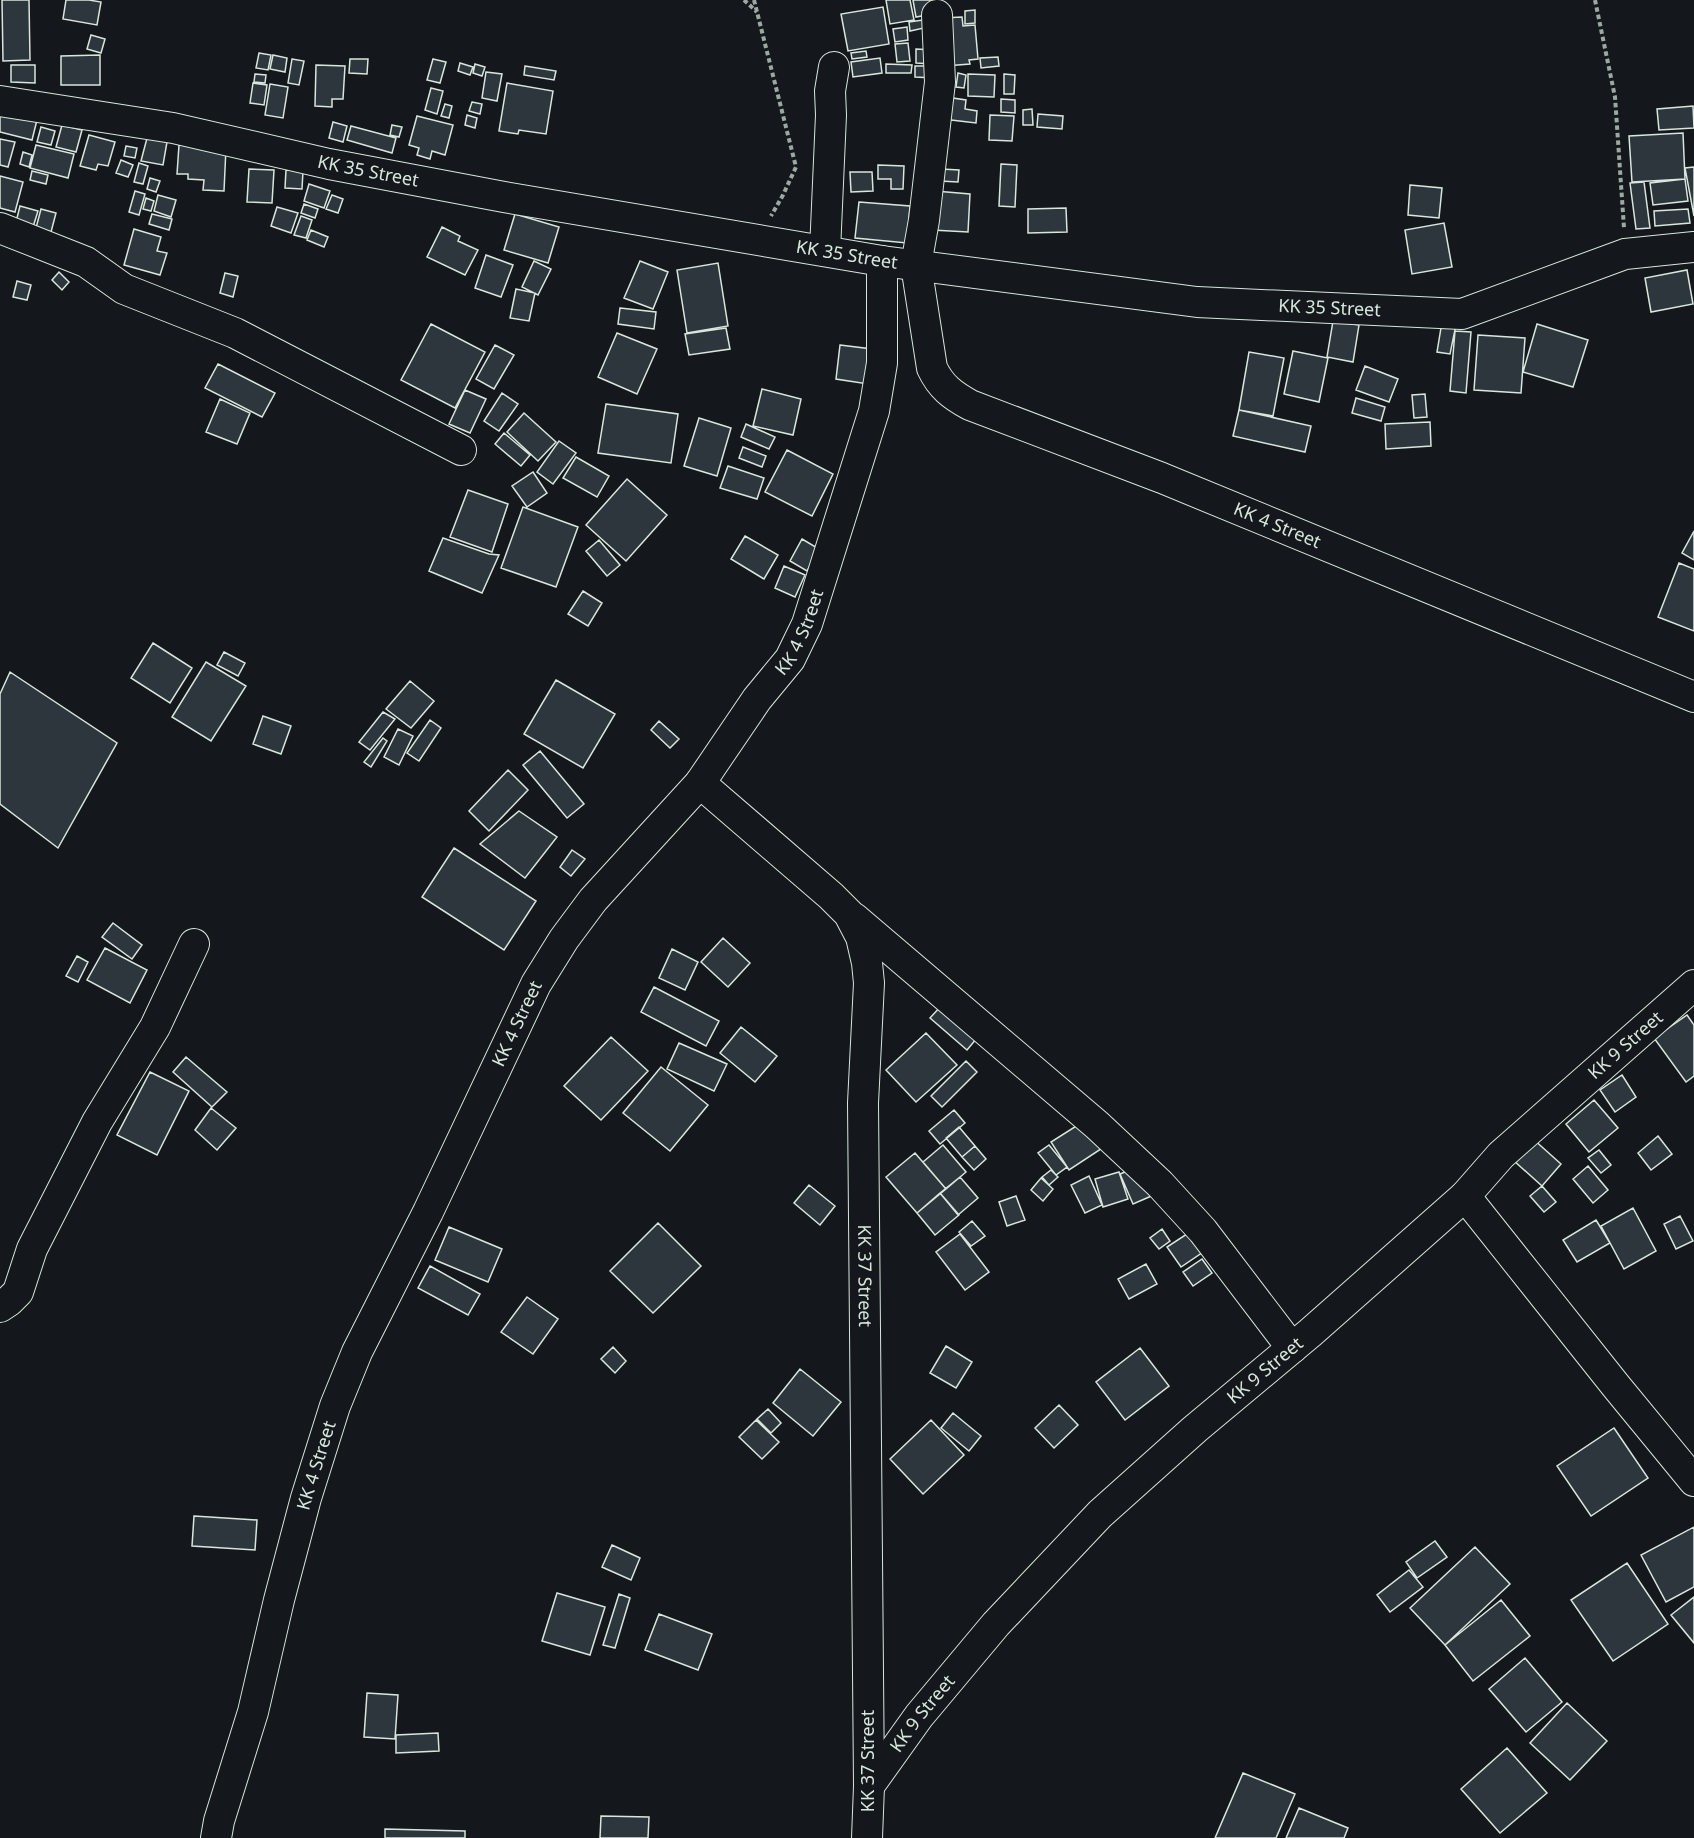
<svg xmlns="http://www.w3.org/2000/svg" width="1694" height="1838" font-family="'Noto Sans',sans-serif">
<style>
.building{fill:#2c363c;stroke:#d8e6dc;stroke-width:1.5}
.lines{fill:none;stroke-linecap:round;stroke-linejoin:round}
.minor-casing{stroke:#d8e6dc;stroke-width:32}
.path{stroke:#9da8a2;stroke-width:4;stroke-dasharray:4.5 3;stroke-linecap:butt}
.minor{stroke:#14181c;stroke-width:30}
.labels{text-anchor:middle;stroke-width:4.5;stroke-linejoin:round;paint-order:stroke}
.street-label{font-size:18px;fill:#d8e6dc;stroke:#14181c}
</style>
<rect width="100%" height="100%" fill="#14181c"/>
<path class="building" d="M2,0H29L30,60L3,61Z
M66,0H89L101,2L97,25L63,19Z
M886,0H910L914,20L890,24Z
M913,0H930L932,14L916,17Z
M883,7L889,44L848,51L841,14Z
M975,10V23L965,24V11Z
M962,17L963,26L975,25L978,59L969,60L970,64L945,66L942,18Z
M923,20L924,28L910,31L909,22Z
M907,27L908,40L895,42L893,29Z
M91,35L105,39L101,53L87,49Z
M908,43L910,61L897,62L895,44Z
M916,49L933,50V64L916,63Z
M866,51L867,57L852,59L851,53Z
M259,53L271,55L268,70L256,68Z
M100,55V85H61V56Z
M273,55L287,58L285,72L270,69Z
M998,57L999,66L981,68L980,58Z
M880,58L882,73L853,77L851,62Z
M292,59L304,61L299,85L288,83Z
M350,59H368L367,74L349,73Z
M433,59L446,62L440,83L427,80Z
M460,63L473,67L470,75L458,71Z
M475,64L485,67L482,76L473,73Z
M886,64L912,65L911,73H886Z
M11,65H35V83L11,82Z
M316,65L345,66L343,99H332V107L315,106Z
M525,66L556,71L554,80L524,75Z
M915,66H935L934,78L915,77Z
M486,72L502,74L497,101L482,98Z
M958,73L966,75L964,88L956,87Z
M255,74L266,75L265,83L254,82Z
M968,74L995,75L994,97L968,96Z
M1004,74L1015,75L1014,94H1004Z
M253,83L267,85L264,105L250,103Z
M507,83L553,91L546,134L519,130L518,134L499,131Z
M270,84L288,87L283,118L265,115Z
M431,88L443,91L437,114L425,110Z
M946,97L966,100L965,109L977,111L976,123L943,119Z
M1001,99L1015,100V113L1001,112Z
M472,102L482,104L480,114L469,111Z
M445,104L452,106L449,118L441,116Z
M1693,106L1694,128L1659,130L1657,109Z
M1032,109L1033,125H1023V110Z
M0,111L37,120L32,140L0,132Z
M1038,114L1063,116L1062,129L1037,127Z
M467,115L477,118L475,128L465,125Z
M990,115L1014,116L1012,141L989,140Z
M417,116L453,125L445,155L432,151L430,159L417,155L419,148L409,145Z
M333,122L347,126L343,142L329,138Z
M62,125L82,130L76,152L56,147Z
M392,125L402,127L399,137L390,135Z
M351,126L396,138L392,153L347,140Z
M41,127L55,131L51,145L37,142Z
M1683,133L1685,179L1632,182L1629,136Z
M89,135L115,142L108,166L98,164L96,170L80,166Z
M147,138L167,142L163,165L141,161Z
M0,139L15,142L8,167L0,165Z
M36,145L74,154L68,178L30,168Z
M179,145L226,148L224,191L203,190L204,180L188,179V174H177Z
M126,146L137,148L135,158L124,156Z
M23,152L32,155L29,167L20,164Z
M121,160L133,165L128,177L116,173Z
M139,163L148,166L143,184L134,182Z
M1001,164L1017,165L1015,207L999,206Z
M878,165L904,166L903,189H891V179H878Z
M1694,167V216L1685,168Z
M249,169L274,170L272,203L247,202Z
M941,169L959,170L958,182L940,181Z
M286,170L303,171L302,189L285,188Z
M32,171L48,175L46,184L30,180Z
M850,172H872L873,191L851,192Z
M0,176L23,182L15,212L0,208Z
M150,178L160,181L156,192L147,189Z
M1685,179L1688,201L1653,205L1650,183Z
M1644,182L1650,228L1636,229L1630,183Z
M309,184L330,191L324,208L304,201Z
M1410,185L1442,188L1439,218L1408,215Z
M135,191L145,194L139,215L129,212Z
M935,191L970,194L968,232L932,230Z
M158,195L176,200L171,217L154,211Z
M332,195L343,199L338,213L326,209Z
M146,198L154,201L151,211L143,209Z
M859,202L910,206L907,243L855,238Z
M304,204L318,209L315,218L301,213Z
M20,206L38,211L33,227L16,222Z
M277,207L298,213L291,233L271,226Z
M1066,208L1067,232L1028,233V209Z
M41,209L56,213L51,232L36,228Z
M1688,209L1690,223L1655,226L1654,211Z
M152,214L172,219L169,230L149,224Z
M515,214L559,227L548,263L504,250Z
M301,216L312,220L306,238L294,235Z
M1444,223L1452,267L1412,274L1405,230Z
M442,227L460,236L458,241L478,250L465,275L427,257Z
M134,229L161,237L157,251L167,253L160,275L124,265Z
M311,230L328,237L324,247L307,240Z
M486,255L513,265L501,297L475,288Z
M534,261L551,269L538,295L522,287Z
M640,261L668,272L653,309L624,298Z
M718,263L728,326L687,333L677,270Z
M1687,270L1693,304L1651,312L1645,278Z
M59,272L69,282L62,290L52,280Z
M225,273L238,276L233,297L220,293Z
M17,281L31,285L27,300L13,297Z
M516,289L535,293L529,321L510,318Z
M620,308L656,312L654,329L618,324Z
M1333,321L1359,325L1353,362L1327,357Z
M1442,322L1456,325L1450,354L1437,352Z
M431,324L485,352L455,408L401,380Z
M1537,324L1588,340L1573,387L1523,372Z
M726,328L730,349L689,355L685,334Z
M1455,331L1471,332L1466,393L1450,391Z
M617,333L657,349L637,394L598,377Z
M1478,335L1525,338L1521,393L1474,390Z
M495,345L514,355L494,389L476,379Z
M840,345L872,349L868,384L836,379Z
M1293,351L1328,358L1319,402L1284,394Z
M1249,352L1284,358L1273,416L1239,410Z
M218,364L275,393L262,417L205,388Z
M1365,366L1398,379L1389,402L1356,390Z
M762,389L801,399L793,435L753,426Z
M465,390L486,399L470,433L449,424Z
M502,393L518,404L499,431L484,421Z
M1425,394L1427,417L1414,418L1412,395Z
M1356,398L1385,407L1381,421L1352,413Z
M220,399L250,413L237,444L206,432Z
M606,404L678,414L671,463L598,453Z
M1239,410L1311,426L1305,452L1233,436Z
M524,413L556,442L538,461L507,432Z
M699,418L731,428L717,476L684,466Z
M1430,422L1431,446L1386,449L1385,424Z
M746,424L775,437L769,449L741,437Z
M504,433L530,455L521,466L495,444Z
M559,441L576,453L553,484L537,472Z
M743,447L766,456L762,467L739,458Z
M787,450L833,474L812,516L765,492Z
M576,457L609,476L597,497L563,478Z
M728,466L764,478L757,499L720,488Z
M533,472L547,493L527,507L512,486Z
M627,479L667,515L626,561L586,525Z
M468,490L508,504L492,552L450,537Z
M523,507L578,527L556,587L501,568Z
M1694,531V560L1682,553Z
M745,536L778,555L764,579L731,559Z
M443,538L489,554L499,555L482,593L429,571Z
M802,539L819,549L807,571L790,561Z
M599,540L620,565L607,576L586,551Z
M1679,563L1694,569V631L1658,617Z
M784,566L805,575L795,597L775,588Z
M583,591L602,603L588,626L568,614Z
M153,643L192,668L170,703L131,678Z
M224,652L245,663L238,676L217,665Z
M206,662L246,686L211,741L172,717Z
M10,672L117,743L58,848L0,804V694Z
M556,680L615,714L583,768L524,734Z
M410,681L434,701L411,728L386,709Z
M383,712L395,719L370,750L359,742Z
M263,716L291,726L281,754L253,744Z
M430,720L441,728L419,761L407,753Z
M659,721L679,739L670,748L651,730Z
M398,729L413,736L399,765L384,757Z
M383,738L387,741L371,767L364,762Z
M540,751L584,804L567,818L523,765Z
M508,770L528,790L489,831L469,811Z
M519,811L557,837L525,878L480,844Z
M454,848L536,901L504,950L422,897Z
M572,850L585,859L571,876L560,867Z
M113,923L142,945L132,959L102,937Z
M723,938L750,963L728,987L701,962Z
M105,948L147,970L130,1003L87,980Z
M672,949L698,962L685,990L659,978Z
M77,956L88,962L78,982L66,976Z
M654,987L719,1021L706,1046L641,1012Z
M941,1006L977,1038L967,1050L930,1018Z
M1687,1015L1694,1025V1076L1686,1082L1654,1038Z
M741,1027L777,1056L755,1082L720,1053Z
M926,1033L957,1065L916,1102L886,1070Z
M611,1037L648,1071L601,1120L564,1086Z
M679,1043L727,1064L714,1091L667,1069Z
M186,1057L227,1092L212,1107L173,1072Z
M966,1061L977,1072L942,1107L931,1096Z
M661,1067L708,1105L670,1151L623,1113Z
M150,1072L189,1091L157,1155L117,1135Z
M1622,1075L1636,1097L1615,1112L1600,1090Z
M1594,1100L1618,1128L1589,1152L1566,1124Z
M211,1108L236,1128L217,1150L195,1130Z
M954,1110L965,1123L940,1144L929,1131Z
M1092,1116L1110,1143L1069,1170L1051,1142Z
M959,1127L975,1146L962,1157L946,1138Z
M1658,1136L1672,1154L1651,1170L1638,1153Z
M1532,1138L1561,1164L1542,1186L1513,1160Z
M943,1145L966,1172L946,1189L923,1162Z
M1049,1145L1067,1167L1056,1175L1038,1153Z
M975,1146L986,1159L974,1170L962,1157Z
M1599,1150L1611,1165L1601,1173L1588,1158Z
M915,1153L946,1189L917,1213L886,1177Z
M1143,1165L1156,1194L1133,1204L1120,1174Z
M1588,1166L1608,1190L1593,1203L1573,1179Z
M1051,1170L1058,1177L1049,1185L1042,1177Z
M1119,1172L1128,1199L1103,1207L1095,1179Z
M1089,1176L1102,1205L1085,1213L1071,1185Z
M960,1177L978,1198L958,1215L940,1193Z
M1041,1178L1053,1189L1043,1201L1031,1190Z
M809,1185L835,1206L820,1225L794,1203Z
M1542,1186L1556,1202L1544,1212L1530,1196Z
M940,1193L959,1215L935,1235L917,1213Z
M1016,1196L1025,1220L1007,1226L999,1202Z
M1633,1208L1656,1251L1624,1269L1601,1226Z
M1680,1216L1693,1241L1676,1249L1664,1224Z
M1596,1220L1610,1243L1577,1262L1563,1240Z
M972,1221L985,1236L971,1246L959,1232Z
M658,1223L701,1266L653,1313L610,1271Z
M449,1227L502,1249L488,1282L435,1260Z
M1196,1228L1209,1248L1181,1267L1167,1247Z
M1162,1229L1170,1241L1159,1249L1150,1238Z
M960,1234L989,1272L965,1290L936,1252Z
M1202,1259L1212,1273L1193,1286L1183,1272Z
M1146,1264L1157,1284L1129,1299L1118,1279Z
M430,1266L480,1294L468,1315L418,1288Z
M527,1297L558,1319L533,1354L501,1332Z
M946,1346L972,1362L956,1388L930,1373Z
M613,1347L626,1361L615,1373L601,1359Z
M1140,1348L1169,1386L1125,1420L1096,1382Z
M800,1369L841,1402L813,1436L773,1403Z
M1059,1405L1078,1425L1054,1448L1035,1428Z
M768,1409L781,1423L771,1433L757,1419Z
M953,1413L981,1436L969,1451L941,1428Z
M756,1420L779,1442L762,1459L739,1437Z
M931,1420L964,1455L923,1494L890,1459Z
M1614,1428L1648,1478L1591,1516L1557,1466Z
M194,1516L257,1520L255,1550L192,1546Z
M1694,1527V1587L1666,1602L1641,1555Z
M1435,1541L1447,1557L1417,1578L1406,1562Z
M612,1545L640,1558L631,1580L602,1567Z
M1475,1547L1510,1584L1445,1645L1410,1608Z
M1627,1563L1668,1624L1613,1661L1571,1600Z
M1409,1570L1423,1587L1390,1612L1377,1595Z
M557,1593L605,1607L590,1655L542,1641Z
M619,1594L630,1598L615,1648L603,1645Z
M1694,1597V1643L1671,1615Z
M1501,1600L1530,1636L1473,1681L1445,1645Z
M659,1614L712,1634L698,1670L645,1650Z
M1525,1658L1562,1702L1526,1732L1489,1689Z
M367,1693L398,1695L395,1739L364,1737Z
M1567,1703L1607,1741L1570,1780L1530,1743Z
M438,1733L439,1751L396,1753V1735Z
M1507,1748L1547,1793L1500,1833L1461,1789Z
M1243,1773L1295,1794L1276,1838H1215Z
M1299,1808L1348,1828L1344,1838H1286Z
M601,1816L649,1817L648,1838H600Z
M385,1829L465,1831V1838H385Z"/>
<g class="lines">
<g class="minor-casing">
<g id="minor">
<path id="s1" d="M937,15L940,82L924,220L916,265L932,368C941,387 952,395 970,405L1162,478L1694,697"/>
<path id="s2" d="M0,101L173,128L329,164L504,197L882,261L1197,302L1462,314L1625,254L1694,247"/>
<path d="M0,228L86,262L124,289L235,333L461,450"/>
<path d="M825,251L831,115L830,91L834,67"/>
<path id="s3" d="M700,783L831,896L849,914L861,937L867,963L869,983L863,1103L869,1786L867,1838"/>
<path d="M854,918L1097,1125L1160,1184L1203,1231L1292,1348"/>
<path d="M1465,1196L1616,1386L1694,1481"/>
<path d="M0,1307L9,1301L18,1292L32,1249L97,1122L155,1027L194,944"/>
<path id="s4" d="M869,1786L919,1716L996,1624L1100,1514L1195,1429L1310,1333L1465,1196L1501,1155L1694,985"/>
<path id="s5" d="M216,1838L219,1821L253,1712L279,1600L306,1498L335,1406L357,1352L428,1212L536,984L564,939L593,900L700,783L757,699L790,659L807,624L874,411L882,363V261"/>
</g>
</g>
<path class="path" d="M744,0L757,12
M754,0L796,167L783,195L771,216
M1595,0L1615,97L1624,228"/>
<use href="#minor" class="minor"/>
</g>
<g class="labels">
<g class="street-label">
<text dy="6" stroke="none"><textPath href="#s2" startOffset="375">KK 35 Street</textPath></text>
<text dy="6" stroke="none"><textPath href="#s2" startOffset="861">KK 35 Street</textPath></text>
<text dy="6" stroke="none"><textPath href="#s2" startOffset="1347">KK 35 Street</textPath></text>
<text dy="6" stroke="none"><textPath href="#s1" startOffset="740">KK 4 Street</textPath></text>
<text dy="6" stroke="none"><textPath href="#s5" startOffset="1358">KK 4 Street</textPath></text>
<text dy="6" stroke="none"><textPath href="#s5" startOffset="872">KK 4 Street</textPath></text>
<text dy="6" stroke="none"><textPath href="#s4" startOffset="1062">KK 9 Street</textPath></text>
<text dy="6" stroke="none"><textPath href="#s3" startOffset="564">KK 37 Street</textPath></text>
<text dy="6" stroke="none"><textPath href="#s4" startOffset="576">KK 9 Street</textPath></text>
<text dy="6" stroke="none"><textPath href="#s5" startOffset="386">KK 4 Street</textPath></text>
<text dy="6" stroke="none"><textPath href="#s4" startOffset="90">KK 9 Street</textPath></text>
<text transform="translate(868 1761) rotate(-90)" y="6">KK 37 Street</text>
</g>
</g>
</svg>
